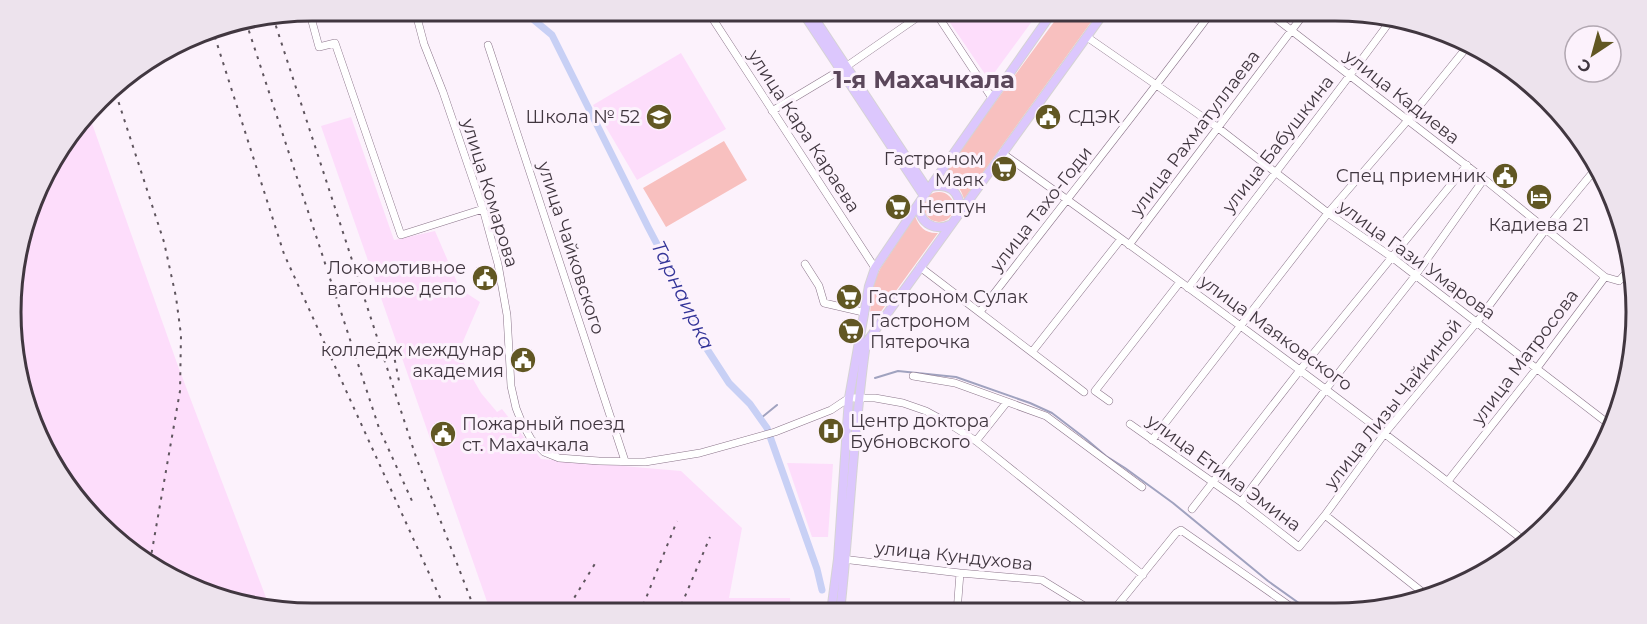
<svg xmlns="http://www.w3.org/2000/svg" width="1647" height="624" font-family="Montserrat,sans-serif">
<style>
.built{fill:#fdddfb}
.green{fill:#f8c0bf}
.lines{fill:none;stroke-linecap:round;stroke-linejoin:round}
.stream{stroke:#a0a2bf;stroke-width:2}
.canal{stroke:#c8d0f5;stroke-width:7}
.minor-casing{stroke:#8b758a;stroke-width:8}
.major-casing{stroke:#d5d3d5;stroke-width:10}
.minor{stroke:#fff;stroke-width:7}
.major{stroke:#dcc7fd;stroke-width:8}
.rail{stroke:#5f555e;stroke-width:2;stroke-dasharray:3 6;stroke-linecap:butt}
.labels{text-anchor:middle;stroke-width:6;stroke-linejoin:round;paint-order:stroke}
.street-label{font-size:18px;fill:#413740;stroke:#fcf2fc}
.poi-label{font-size:18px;fill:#413740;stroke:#fcf2fc;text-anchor:start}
.water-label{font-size:20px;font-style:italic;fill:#333498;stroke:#fcf2fc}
.district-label{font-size:24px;font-weight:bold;fill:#5b475b;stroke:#fcf2fc}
.rim{fill:none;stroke:#413740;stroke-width:3}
</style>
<rect width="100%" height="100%" fill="#fcf2fc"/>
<path class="built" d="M942,11H1028L1033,20L989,80Z
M681,53L726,129L637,180L593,105Z
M89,115L178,366L270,608L234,603L129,551L61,479L16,371L13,272L51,162Z
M351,117L394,240L435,231L460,289L480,302L458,353L481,393L497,412L502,409L541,459L681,471L742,528L729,598H790L791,612L491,613L321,126Z
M787,463L833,464L828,537H812Z"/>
<path class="green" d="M1062,11H1099L964,199C960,185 953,180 938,180Z
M724,141L747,180L666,227L643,188Z
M924 207a15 15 0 1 1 30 0a15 15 0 1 1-30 0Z
M915,216C919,227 926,234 938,233L877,317L870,314L872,287L880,269Z"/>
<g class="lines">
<path class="stream" d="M875,378L898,371L956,377L1030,403L1052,413L1086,439L1106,456L1125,468L1173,503L1268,581L1310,611
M761,418L777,405"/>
<path class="canal" d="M522,10L552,35L648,227L686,299L705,346L729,383L750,404L767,428L817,569L822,590
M853,606L862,612"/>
<g class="minor-casing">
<path id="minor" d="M415,10L424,44L443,92L483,209L498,264L507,315L511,386L516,408L522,423L531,439L544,452L559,458L599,461L645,462L700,453L775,432L831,410L849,398H875L903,403L926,411L948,423L976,441L1143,575
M707,10L875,268
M934,10L992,98
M1265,10L1484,179L1605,277
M310,14L319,47L335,43L401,235L483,209
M1087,37L1217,127L1328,213L1393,258L1610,425
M488,45L625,461
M772,111L847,66L928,10
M1002,153C1180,280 1355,409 1527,543
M1129,245L1307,10
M805,264L819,286L824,303L863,312
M920,267L1084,392
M1188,288C1254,199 1323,113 1388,24L1389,18
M980,312C1057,211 1137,112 1213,10
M1032,352L1121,239
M913,376L955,383L1046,416L1142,487
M1109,401L1095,391L1180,282
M1130,424L1241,502L1299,547L1325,515L1385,433L1477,322L1546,229L1598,166
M1152,440L1328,213L1408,120L1467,47
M976,441L1007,402
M1448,481L1537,368L1605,277L1619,281L1631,267
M1241,502L1326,389L1415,276L1484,179
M1192,509L1300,370L1467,165
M1325,515L1426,595
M842,559L960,573L1042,580L1094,612
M1121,601L1134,611
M957,612L960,573
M1112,612L1176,533L1181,530L1297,611"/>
</g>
<g class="major-casing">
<path id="major" d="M801,10L924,196
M809,10L928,190
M930,187C949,183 960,191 960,210
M920,203C916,221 934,232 949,225
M831,612L838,559L849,398L869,286L875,268L921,200L1054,10
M840,612C850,523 853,433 866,343L1106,10"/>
</g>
<use href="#minor" class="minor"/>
<use href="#major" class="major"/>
<path class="rail" d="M273,17L416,457L476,613
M246,22L379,428L412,501
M212,28L284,254L447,613
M113,85L164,242L176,297L181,335L180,391L150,562
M393,351L399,381
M565,613L596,562
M640,613L677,521
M678,613L710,537"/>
</g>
<defs>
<g id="school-disc" transform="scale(1.35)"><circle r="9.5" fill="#615723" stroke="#fcf2fc"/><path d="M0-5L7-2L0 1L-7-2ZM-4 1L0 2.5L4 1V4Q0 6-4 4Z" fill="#fff"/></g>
<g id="civic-disc" transform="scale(1.35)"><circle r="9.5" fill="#615723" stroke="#fcf2fc"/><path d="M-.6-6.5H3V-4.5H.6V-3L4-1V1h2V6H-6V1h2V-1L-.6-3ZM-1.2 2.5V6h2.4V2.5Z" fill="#fff"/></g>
<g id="supermarket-disc" transform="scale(1.35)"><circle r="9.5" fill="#615723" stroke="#fcf2fc"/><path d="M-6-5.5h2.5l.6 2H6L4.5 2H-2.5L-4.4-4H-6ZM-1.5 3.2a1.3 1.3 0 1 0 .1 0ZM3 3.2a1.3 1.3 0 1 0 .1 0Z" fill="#fff"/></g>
<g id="hotel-disc" transform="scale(1.35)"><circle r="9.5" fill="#615723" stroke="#fcf2fc"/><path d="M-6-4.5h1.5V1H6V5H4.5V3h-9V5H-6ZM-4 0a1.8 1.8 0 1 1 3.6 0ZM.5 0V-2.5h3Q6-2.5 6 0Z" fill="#fff"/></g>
<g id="hospital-disc" transform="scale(1.35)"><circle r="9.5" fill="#615723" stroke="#fcf2fc"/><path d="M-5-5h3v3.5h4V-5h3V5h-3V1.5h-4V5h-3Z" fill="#fff"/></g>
</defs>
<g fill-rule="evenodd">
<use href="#school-disc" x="659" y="117"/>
<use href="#civic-disc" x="1048" y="117"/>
<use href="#supermarket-disc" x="1004" y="169"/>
<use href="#civic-disc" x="1505" y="176"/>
<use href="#hotel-disc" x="1539" y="197"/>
<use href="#supermarket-disc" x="898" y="207"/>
<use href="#civic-disc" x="485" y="278"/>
<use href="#supermarket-disc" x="849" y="297"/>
<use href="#supermarket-disc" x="851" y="331"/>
<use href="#civic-disc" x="523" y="360"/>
<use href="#hospital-disc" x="831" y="431"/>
<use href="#civic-disc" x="443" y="434"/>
</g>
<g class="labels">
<g class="street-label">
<text transform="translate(1402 97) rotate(38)" y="6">улица Кадиева</text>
<text transform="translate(804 131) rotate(57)" y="6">улица Кара Караева</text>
<text transform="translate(1195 133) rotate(-53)" y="6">улица Рахматуллаева</text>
<text transform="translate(1278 144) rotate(-52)" y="6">улица Бабушкина</text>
<text transform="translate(490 193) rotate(73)" y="6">улица Комарова</text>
<text transform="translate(1041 209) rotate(-52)" y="6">улица Тахо-Годи</text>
<text transform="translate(571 248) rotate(72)" y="6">улица Чайковского</text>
<text transform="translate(1417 260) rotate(36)" y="6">улица Гази Умарова</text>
<text transform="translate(1276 333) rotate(36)" y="6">улица Маяковского</text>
<text transform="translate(1525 357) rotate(-53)" y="6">улица Матросова</text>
<text transform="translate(1393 404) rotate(-52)" y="6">улица Лизы Чайкиной</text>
<text transform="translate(1224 473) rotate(36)" y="6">улица Етима Эмина</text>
<text transform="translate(954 556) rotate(6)" y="6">улица Кундухова</text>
</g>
<g class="poi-label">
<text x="640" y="123" text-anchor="end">Школа № 52</text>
<text x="1068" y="123">СДЭК</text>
<text x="984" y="165" text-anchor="end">Гастроном<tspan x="984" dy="21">Маяк</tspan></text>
<text x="1486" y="182" text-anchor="end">Спец приемник</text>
<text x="918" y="213">Нептун</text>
<text x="1539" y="231" text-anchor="middle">Кадиева 21</text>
<text x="466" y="274" text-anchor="end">Локомотивное<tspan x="466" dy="21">вагонное депо</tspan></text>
<text x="868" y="303">Гастроном Сулак</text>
<text x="870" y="327">Гастроном<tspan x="870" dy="21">Пятерочка</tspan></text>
<text x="504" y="356" text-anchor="end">колледж междунар<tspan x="504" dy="21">академия</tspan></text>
<text x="850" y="427">Центр доктора<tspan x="850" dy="21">Бубновского</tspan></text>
<text x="462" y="430">Пожарный поезд<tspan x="462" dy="21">ст. Махачкала</tspan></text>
</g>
<g class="water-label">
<text transform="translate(683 295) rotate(64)" y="7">Тарнаирка</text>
</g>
<g class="district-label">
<text x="924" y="88">1-я Махачкала</text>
</g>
</g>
<path d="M0 0H1647V624H0ZM312 21H1335A291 291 0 0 1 1626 312V312A291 291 0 0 1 1335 603H312A291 291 0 0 1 21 312V312A291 291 0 0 1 312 21Z" fill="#ede3ed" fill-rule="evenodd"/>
<path class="rim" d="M312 21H1335A291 291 0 0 1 1626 312V312A291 291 0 0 1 1335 603H312A291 291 0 0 1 21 312V312A291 291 0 0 1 312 21Z"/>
<g transform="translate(1593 54) rotate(216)"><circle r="28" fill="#fcf2fc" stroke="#b1a7b1" stroke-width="1.5"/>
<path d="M0-4.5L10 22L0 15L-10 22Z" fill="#615723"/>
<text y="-9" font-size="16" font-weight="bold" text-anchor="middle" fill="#413740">С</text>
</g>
</svg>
